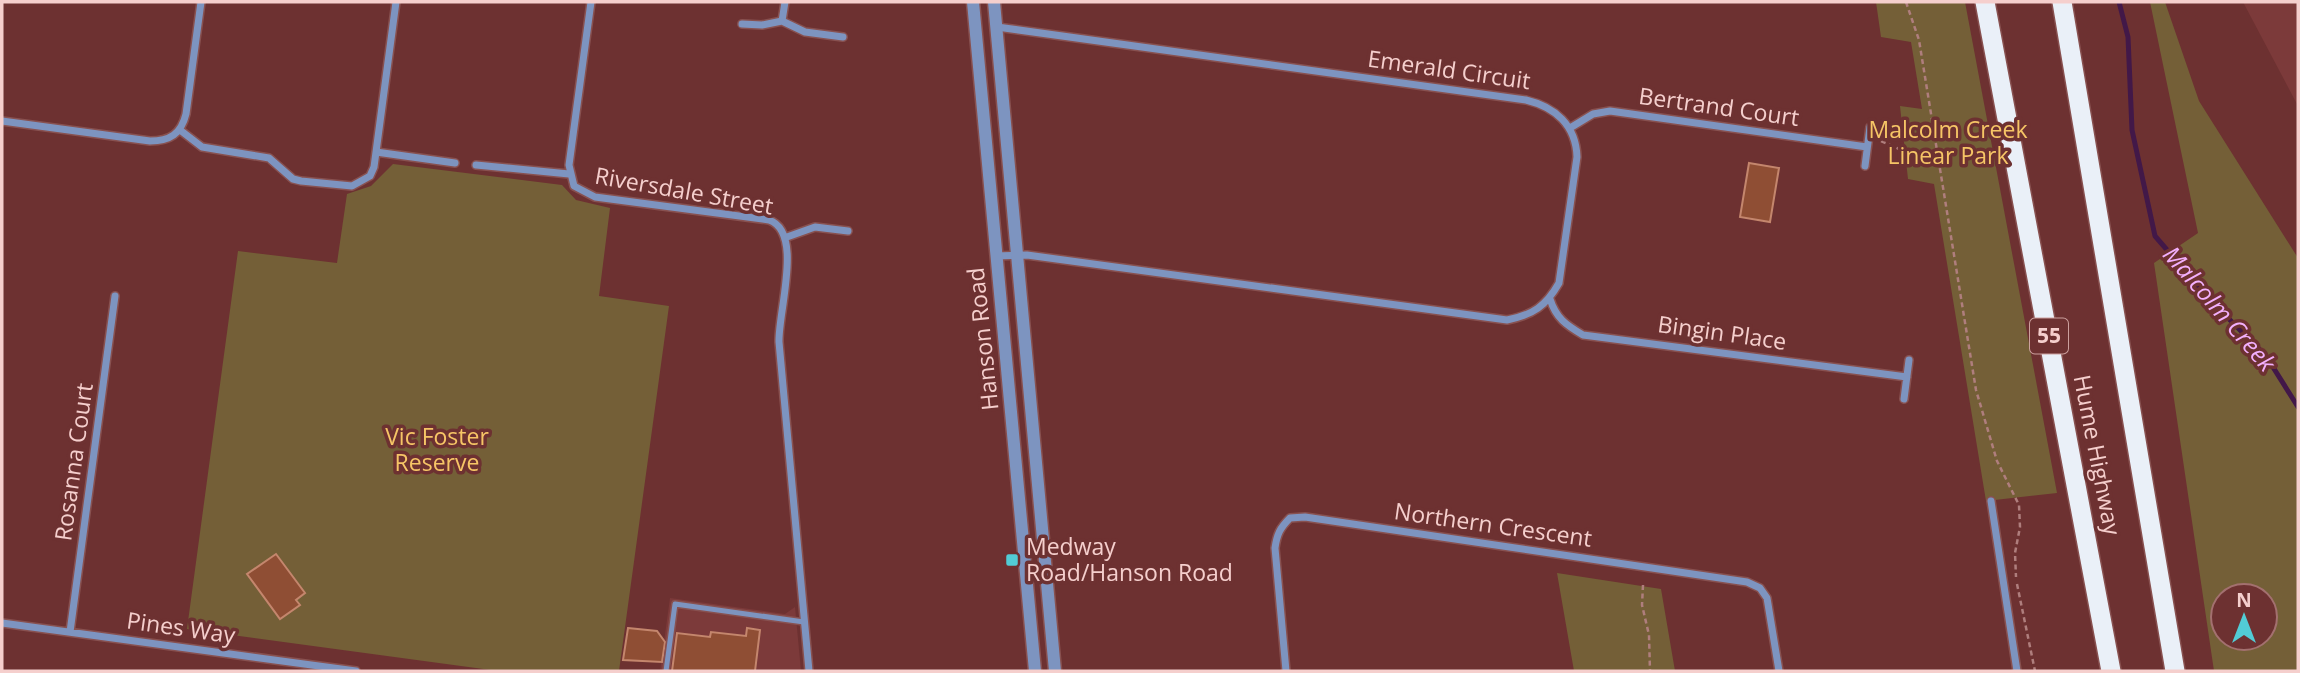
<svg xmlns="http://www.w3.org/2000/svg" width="2300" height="673" font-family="'Open Sans',sans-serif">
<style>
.built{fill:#7c3a3a}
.green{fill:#745f37;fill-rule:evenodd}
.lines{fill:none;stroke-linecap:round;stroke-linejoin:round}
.stream{stroke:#421848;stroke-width:5}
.building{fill:#8f4e34;stroke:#c4866d;stroke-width:2}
.service-casing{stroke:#885150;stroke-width:8}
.minor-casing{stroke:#885150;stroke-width:10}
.tertiary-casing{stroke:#885150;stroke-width:15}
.trunk-casing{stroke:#885150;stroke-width:22}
.path{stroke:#af7e7d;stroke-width:2.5;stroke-dasharray:5 3.5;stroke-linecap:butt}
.service{stroke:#7d94c0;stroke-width:5}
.minor{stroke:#7d94c0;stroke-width:7}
.tertiary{stroke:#7d94c0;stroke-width:12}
.trunk{stroke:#eaf0f8;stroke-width:19}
.poi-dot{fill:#52ccd5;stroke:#6d3131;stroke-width:2.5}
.labels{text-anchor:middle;stroke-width:7;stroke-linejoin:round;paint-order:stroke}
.shield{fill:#6d3131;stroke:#cca09e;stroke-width:2}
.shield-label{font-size:21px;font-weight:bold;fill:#f5cfcd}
.street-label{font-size:23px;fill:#f5cfcd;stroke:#6d3131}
.park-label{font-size:23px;fill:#f6c566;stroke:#6d3131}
.poi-label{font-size:23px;fill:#f5cfcd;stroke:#6d3131;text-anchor:start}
.water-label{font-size:24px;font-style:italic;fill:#f2affc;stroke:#6d3131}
</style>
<rect width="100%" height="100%" fill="#6d3131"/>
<path class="built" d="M2243,2H2298V106Z
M670,598L785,614L795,607L801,671H660Z"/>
<path class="green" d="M1876,2H1965L2057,493L1986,501L1934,184L1908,179L1900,106L1922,109L1911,42L1881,37Z
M2150,2H2165L2199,101L2298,258V671H2214L2154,263L2198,233ZM2265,596V638H2223V596Z
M393,164L562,185L576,200L610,208L599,296L669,306L619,671H498L187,629L238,251L337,263L347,194L371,186Z
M1557,573L1661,589L1675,671H1574Z"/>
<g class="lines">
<path class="stream" d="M2119,2L2128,37L2132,130L2155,236L2213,303L2266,356L2298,407"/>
</g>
<path class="building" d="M1749,163L1779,168L1770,222L1740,217Z
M276,554L305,593L296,600L300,605L280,619L247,574Z
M628,628L657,631L665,642L662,662L623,660Z
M747,628L760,630L755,671H672L677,633L710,637L711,632L746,636Z"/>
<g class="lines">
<g class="service-casing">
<path id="service" d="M666,671L675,604L804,622"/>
</g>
<g class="minor-casing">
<path id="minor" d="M591,2L569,165L574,186L595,197L769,220C804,232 778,311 779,342L809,671
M782,21L785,2
M742,24L762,25L782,21L805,32L843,37
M2,121L150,141C170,141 181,134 186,114L201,2
M1570,128L1593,114L1610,111L1867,147
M180,130L202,147L269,158L293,179L301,181L352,186L370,176L374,167L396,2
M376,152L455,163
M476,165L569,174
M1865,166L1870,127
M787,237L815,227L848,231
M996,256L1027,255L1507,320C1533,315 1546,306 1559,283L1577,157C1576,125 1555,107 1526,100L997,27
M1550,299C1556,318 1566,325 1583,335L1907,377
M1904,399L1909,360
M1991,501L2017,671
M2,623L356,671
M70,632L115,296
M1286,671L1275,548C1277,534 1280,528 1290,518L1305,517L1747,582L1760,588L1767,598L1779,671"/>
</g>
<g class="tertiary-casing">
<path id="tertiary" d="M973,2L1035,671
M994,2L1055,671"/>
</g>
<g class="trunk-casing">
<path id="trunk" d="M1985,2L2111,671
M2062,2L2175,671"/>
</g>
<path class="path" d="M1906,2L1919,40L1976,390L1997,461L2019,505L2020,527L2015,553L2016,577
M1881,141L1920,158L1929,157L1927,152L1938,151
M2017,584L2035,671
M1643,585L1642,605L1649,635L1650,671"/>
<use href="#service" class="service"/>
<use href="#minor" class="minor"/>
<use href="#tertiary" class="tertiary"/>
<use href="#trunk" class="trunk"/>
</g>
<rect class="poi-dot" x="1005" y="553" width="14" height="14" rx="3.5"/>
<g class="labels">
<rect class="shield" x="2030" y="318.5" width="38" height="35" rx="5"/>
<g class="shield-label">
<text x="2049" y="343">55</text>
</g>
<g class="street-label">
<text transform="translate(1449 70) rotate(8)" y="8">Emerald Circuit</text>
<text transform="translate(1719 107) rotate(8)" y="8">Bertrand Court</text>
<text transform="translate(684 191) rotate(10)" y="8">Riversdale Street</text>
<text transform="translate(1722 333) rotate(8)" y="8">Bingin Place</text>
<text transform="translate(983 339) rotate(-96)" y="8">Hanson Road</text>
<text transform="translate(2097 455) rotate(79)" y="8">Hume Highway</text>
<text transform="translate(74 462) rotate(-82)" y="8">Rosanna Court</text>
<text transform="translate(1493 525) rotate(8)" y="8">Northern Crescent</text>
<text transform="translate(181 628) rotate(8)" y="8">Pines Way</text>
</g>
<g class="park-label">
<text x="1948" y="138">Malcolm Creek<tspan x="1948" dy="26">Linear Park</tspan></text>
<text x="437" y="445">Vic Foster<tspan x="437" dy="26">Reserve</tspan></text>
</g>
<g class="poi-label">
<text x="1026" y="555">Medway<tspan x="1026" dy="26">Road/Hanson Road</tspan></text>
</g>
<g class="water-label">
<text transform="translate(2219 309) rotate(49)" y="8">Malcolm Creek</text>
</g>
</g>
<rect width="2300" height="673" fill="none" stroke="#f5cfcd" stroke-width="7"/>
<g transform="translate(2244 617)"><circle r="33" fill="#6d3131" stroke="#a3706f" stroke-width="2"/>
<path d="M0-5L12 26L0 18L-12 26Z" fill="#52ccd5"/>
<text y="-10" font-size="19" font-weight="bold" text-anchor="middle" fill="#f5cfcd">N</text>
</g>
</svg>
